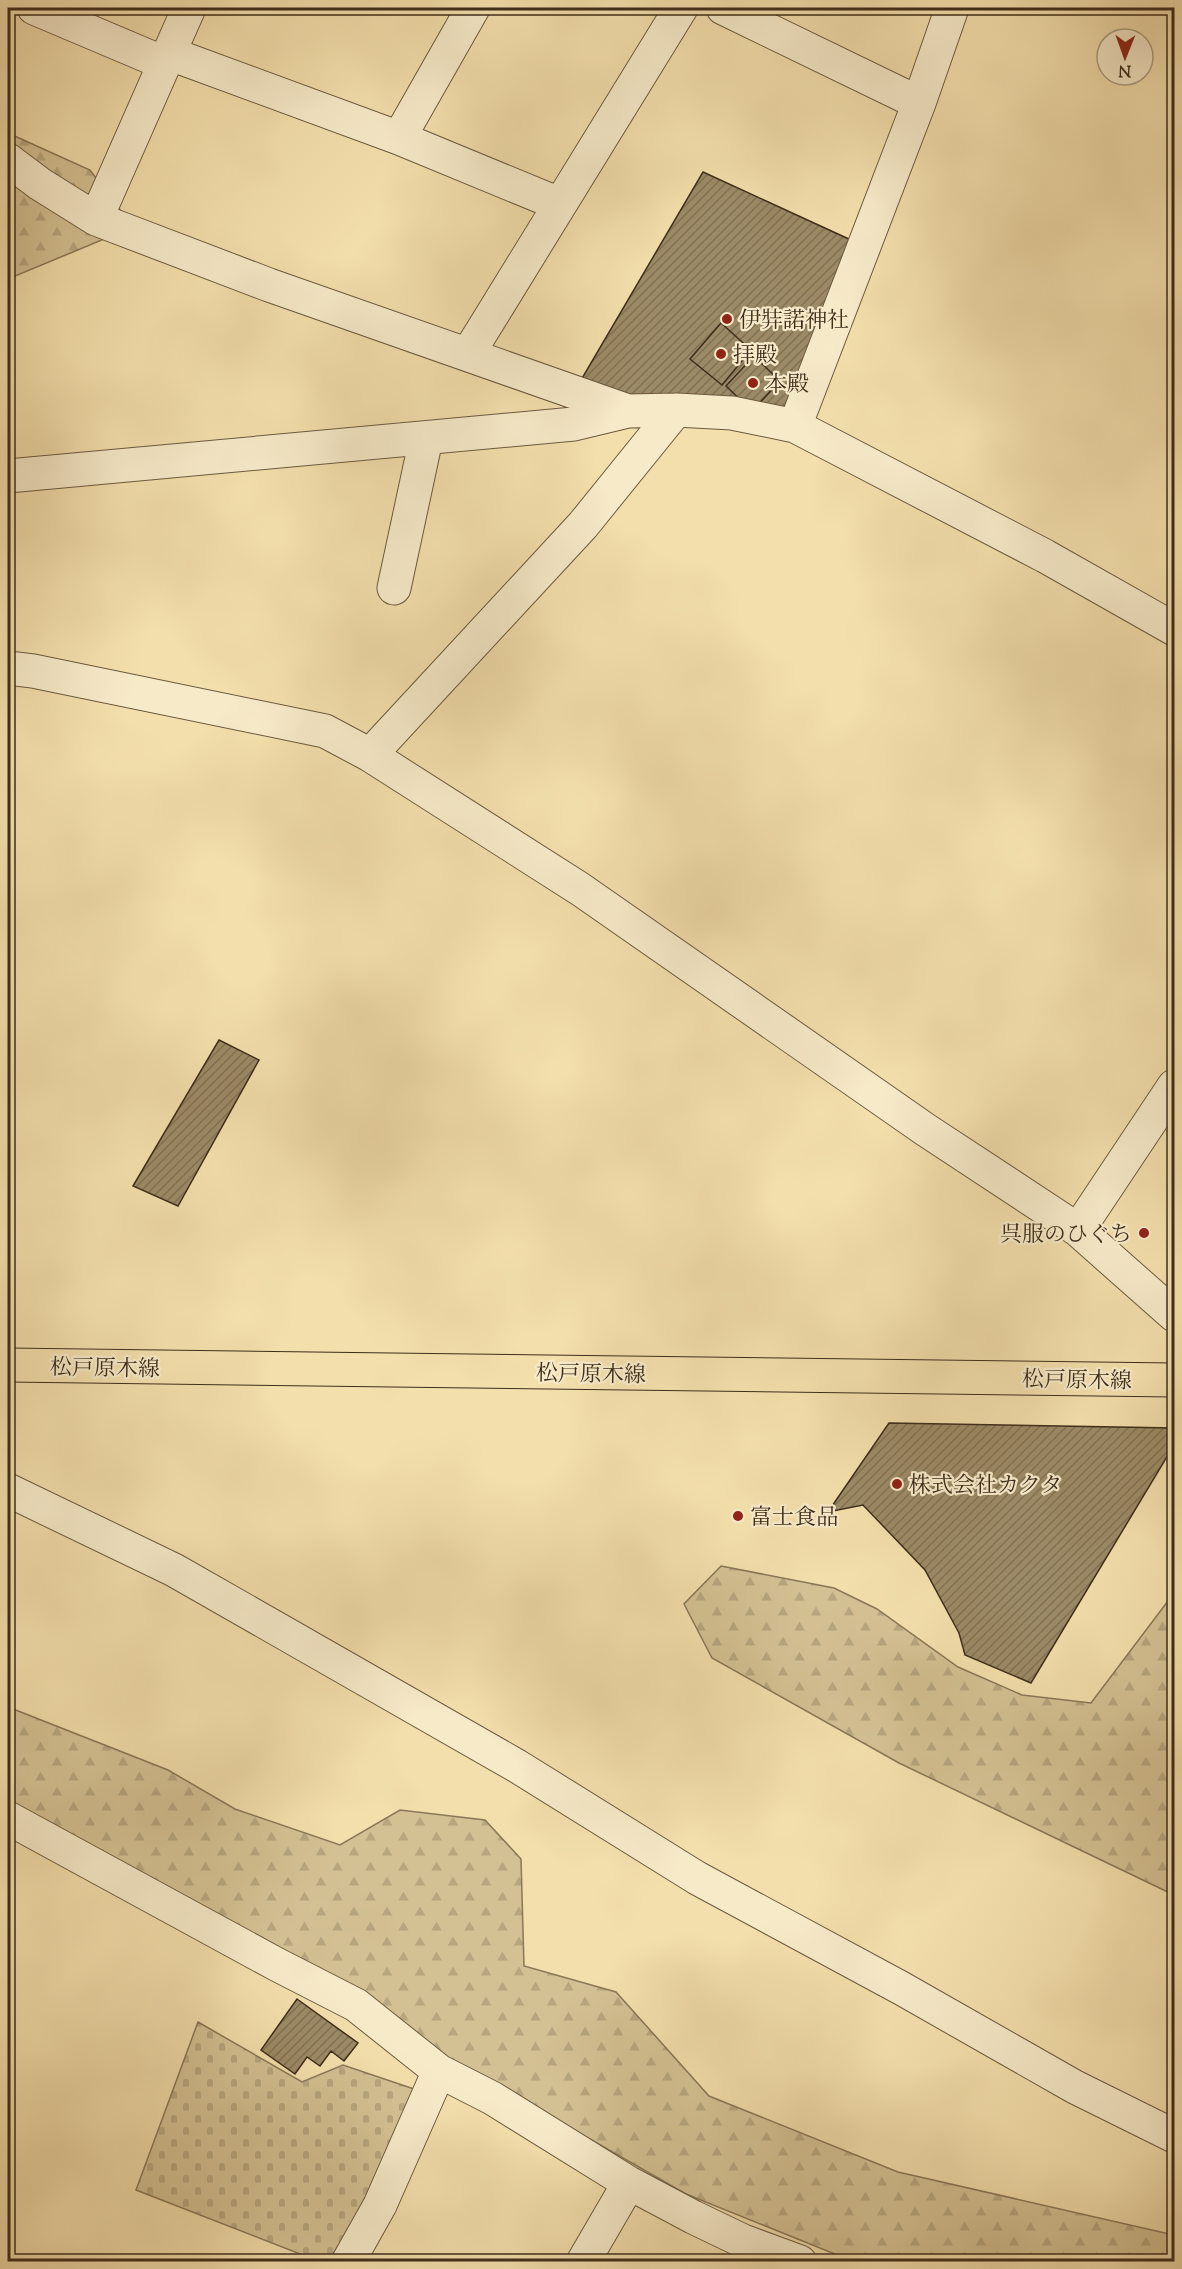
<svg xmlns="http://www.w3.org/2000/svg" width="1182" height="2269" font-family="'Sorts Mill Goudy','Noto Serif JP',serif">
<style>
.forest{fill:url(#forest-firs);stroke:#897757;stroke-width:1.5}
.cemetery{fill:url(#cemetery-stones);stroke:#897757;stroke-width:1.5}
.building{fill:url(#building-hatch);stroke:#3e2d1b;stroke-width:1.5}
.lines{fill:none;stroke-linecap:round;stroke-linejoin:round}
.minor-casing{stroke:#6b5a3f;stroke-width:35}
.major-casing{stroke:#3e2d1b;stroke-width:35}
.minor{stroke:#f7eac9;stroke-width:33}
.major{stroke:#f3dfac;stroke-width:33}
.poi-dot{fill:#8f2418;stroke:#f7eac9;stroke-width:2}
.labels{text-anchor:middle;stroke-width:4.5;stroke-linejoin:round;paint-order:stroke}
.poi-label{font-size:22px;fill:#3e2d1b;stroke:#f7eac9;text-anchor:start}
.street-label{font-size:22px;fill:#3e2d1b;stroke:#f7eac9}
</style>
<defs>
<pattern id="forest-firs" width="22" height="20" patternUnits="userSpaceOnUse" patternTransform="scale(1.5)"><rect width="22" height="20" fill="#d4c193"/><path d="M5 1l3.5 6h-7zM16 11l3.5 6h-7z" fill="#b7a67e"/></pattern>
<pattern id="cemetery-stones" width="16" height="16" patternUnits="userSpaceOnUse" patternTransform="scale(1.5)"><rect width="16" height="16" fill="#d4c193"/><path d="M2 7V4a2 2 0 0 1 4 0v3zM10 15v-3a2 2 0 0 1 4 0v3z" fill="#b7a67e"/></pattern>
<pattern id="building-hatch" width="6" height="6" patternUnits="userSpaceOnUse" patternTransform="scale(1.5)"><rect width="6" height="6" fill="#9c8a66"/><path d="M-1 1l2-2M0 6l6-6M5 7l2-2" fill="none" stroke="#817153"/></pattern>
</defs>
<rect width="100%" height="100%" fill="#f3dfac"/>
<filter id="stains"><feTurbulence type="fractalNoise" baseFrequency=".00333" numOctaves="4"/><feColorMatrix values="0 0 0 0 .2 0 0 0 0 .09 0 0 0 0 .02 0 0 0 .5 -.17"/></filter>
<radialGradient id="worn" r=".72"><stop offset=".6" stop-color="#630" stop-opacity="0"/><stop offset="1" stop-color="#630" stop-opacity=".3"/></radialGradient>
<path class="forest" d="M8,133L90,170L133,227L8,279Z
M721,1566L834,1588L877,1609L958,1667L1022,1695L1091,1703L1174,1593V1895L899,1763L712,1658L684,1604Z
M8,1707L168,1770L235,1809L340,1845L400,1810L485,1820L521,1859L524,1966L616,1992L709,2096L898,2172L1174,2235V2261H852L686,2194L431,2048L171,1891L8,1801Z"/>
<path class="cemetery" d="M198,2022L302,2082L343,2065L414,2089L356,2221L328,2261H318L136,2190Z"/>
<path class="building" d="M703,172L864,246L795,426L574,392Z
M721,323L751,350L722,385L690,359Z
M754,356L780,381L752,411L726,386Z
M219,1040L259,1060L178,1206L133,1186Z
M889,1423L1174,1428V1445L1031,1683L965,1655L959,1633L925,1570L863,1505L828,1512Z
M297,1999L358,2043L344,2061L331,2051L320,2066L307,2057L295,2074L261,2050Z"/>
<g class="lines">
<g class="minor-casing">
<path id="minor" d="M34,8L164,63
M723,8L919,103
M168,53L399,138L559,204
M399,138L473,8
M8,160L40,184L96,219L269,285L628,411
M96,219L189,8
M468,354L681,8
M795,426L919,103L952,8
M8,476L574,424L628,411L676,410L732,413L795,426L1045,556L1174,629
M394,588L426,439
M8,668L33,671L325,731L370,755L580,889L926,1130L1078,1230L1174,1315
M370,755L583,525L676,410
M1078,1230L1174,1086
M8,1490L174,1570L517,1766L697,1878L901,1988L1075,2087L1174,2136
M8,1818L276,1964L356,2005L439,2071L492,2098L629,2183L693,2217L743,2241L800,2262
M348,2262L380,2205L439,2071
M583,2262L629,2183"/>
</g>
<g class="major-casing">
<path id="major" d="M8,1365L1174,1380"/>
</g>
<use href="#minor" class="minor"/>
<use href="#major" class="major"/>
</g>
<g class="poi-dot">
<circle cx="727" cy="319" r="6"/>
<circle cx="721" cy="354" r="6"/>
<circle cx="753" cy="383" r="6"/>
<circle cx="1144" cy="1233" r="6"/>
<circle cx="897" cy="1484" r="6"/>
<circle cx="738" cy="1516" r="6"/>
</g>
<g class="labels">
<g class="poi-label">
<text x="739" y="327">伊弉諾神社</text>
<text x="733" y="362">拝殿</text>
<text x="765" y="391">本殿</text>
<text x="1132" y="1241" text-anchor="end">呉服のひぐち</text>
<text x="909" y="1492">株式会社カクタ</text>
<text x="750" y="1524">富士食品</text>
</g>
<g class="street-label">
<text transform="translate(105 1367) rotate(1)" y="8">松戸原木線</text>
<text transform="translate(591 1373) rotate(1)" y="8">松戸原木線</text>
<text transform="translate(1077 1379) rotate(1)" y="8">松戸原木線</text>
</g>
</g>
<rect width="1182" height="2269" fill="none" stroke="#f3dfac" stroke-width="30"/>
<rect x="9" y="9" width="1164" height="2251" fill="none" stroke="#3e2d1b" stroke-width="3"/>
<rect x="15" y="15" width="1152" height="2239" fill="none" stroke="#3e2d1b" stroke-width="1.5"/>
<g transform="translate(1125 57) rotate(181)"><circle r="28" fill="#f7eac9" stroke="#ad9e83" stroke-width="1.5"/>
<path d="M0-4.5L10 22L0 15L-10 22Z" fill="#8f2418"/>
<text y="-9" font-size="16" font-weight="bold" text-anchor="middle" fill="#3e2d1b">N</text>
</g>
<rect width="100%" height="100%" filter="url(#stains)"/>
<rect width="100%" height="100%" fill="url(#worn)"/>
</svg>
